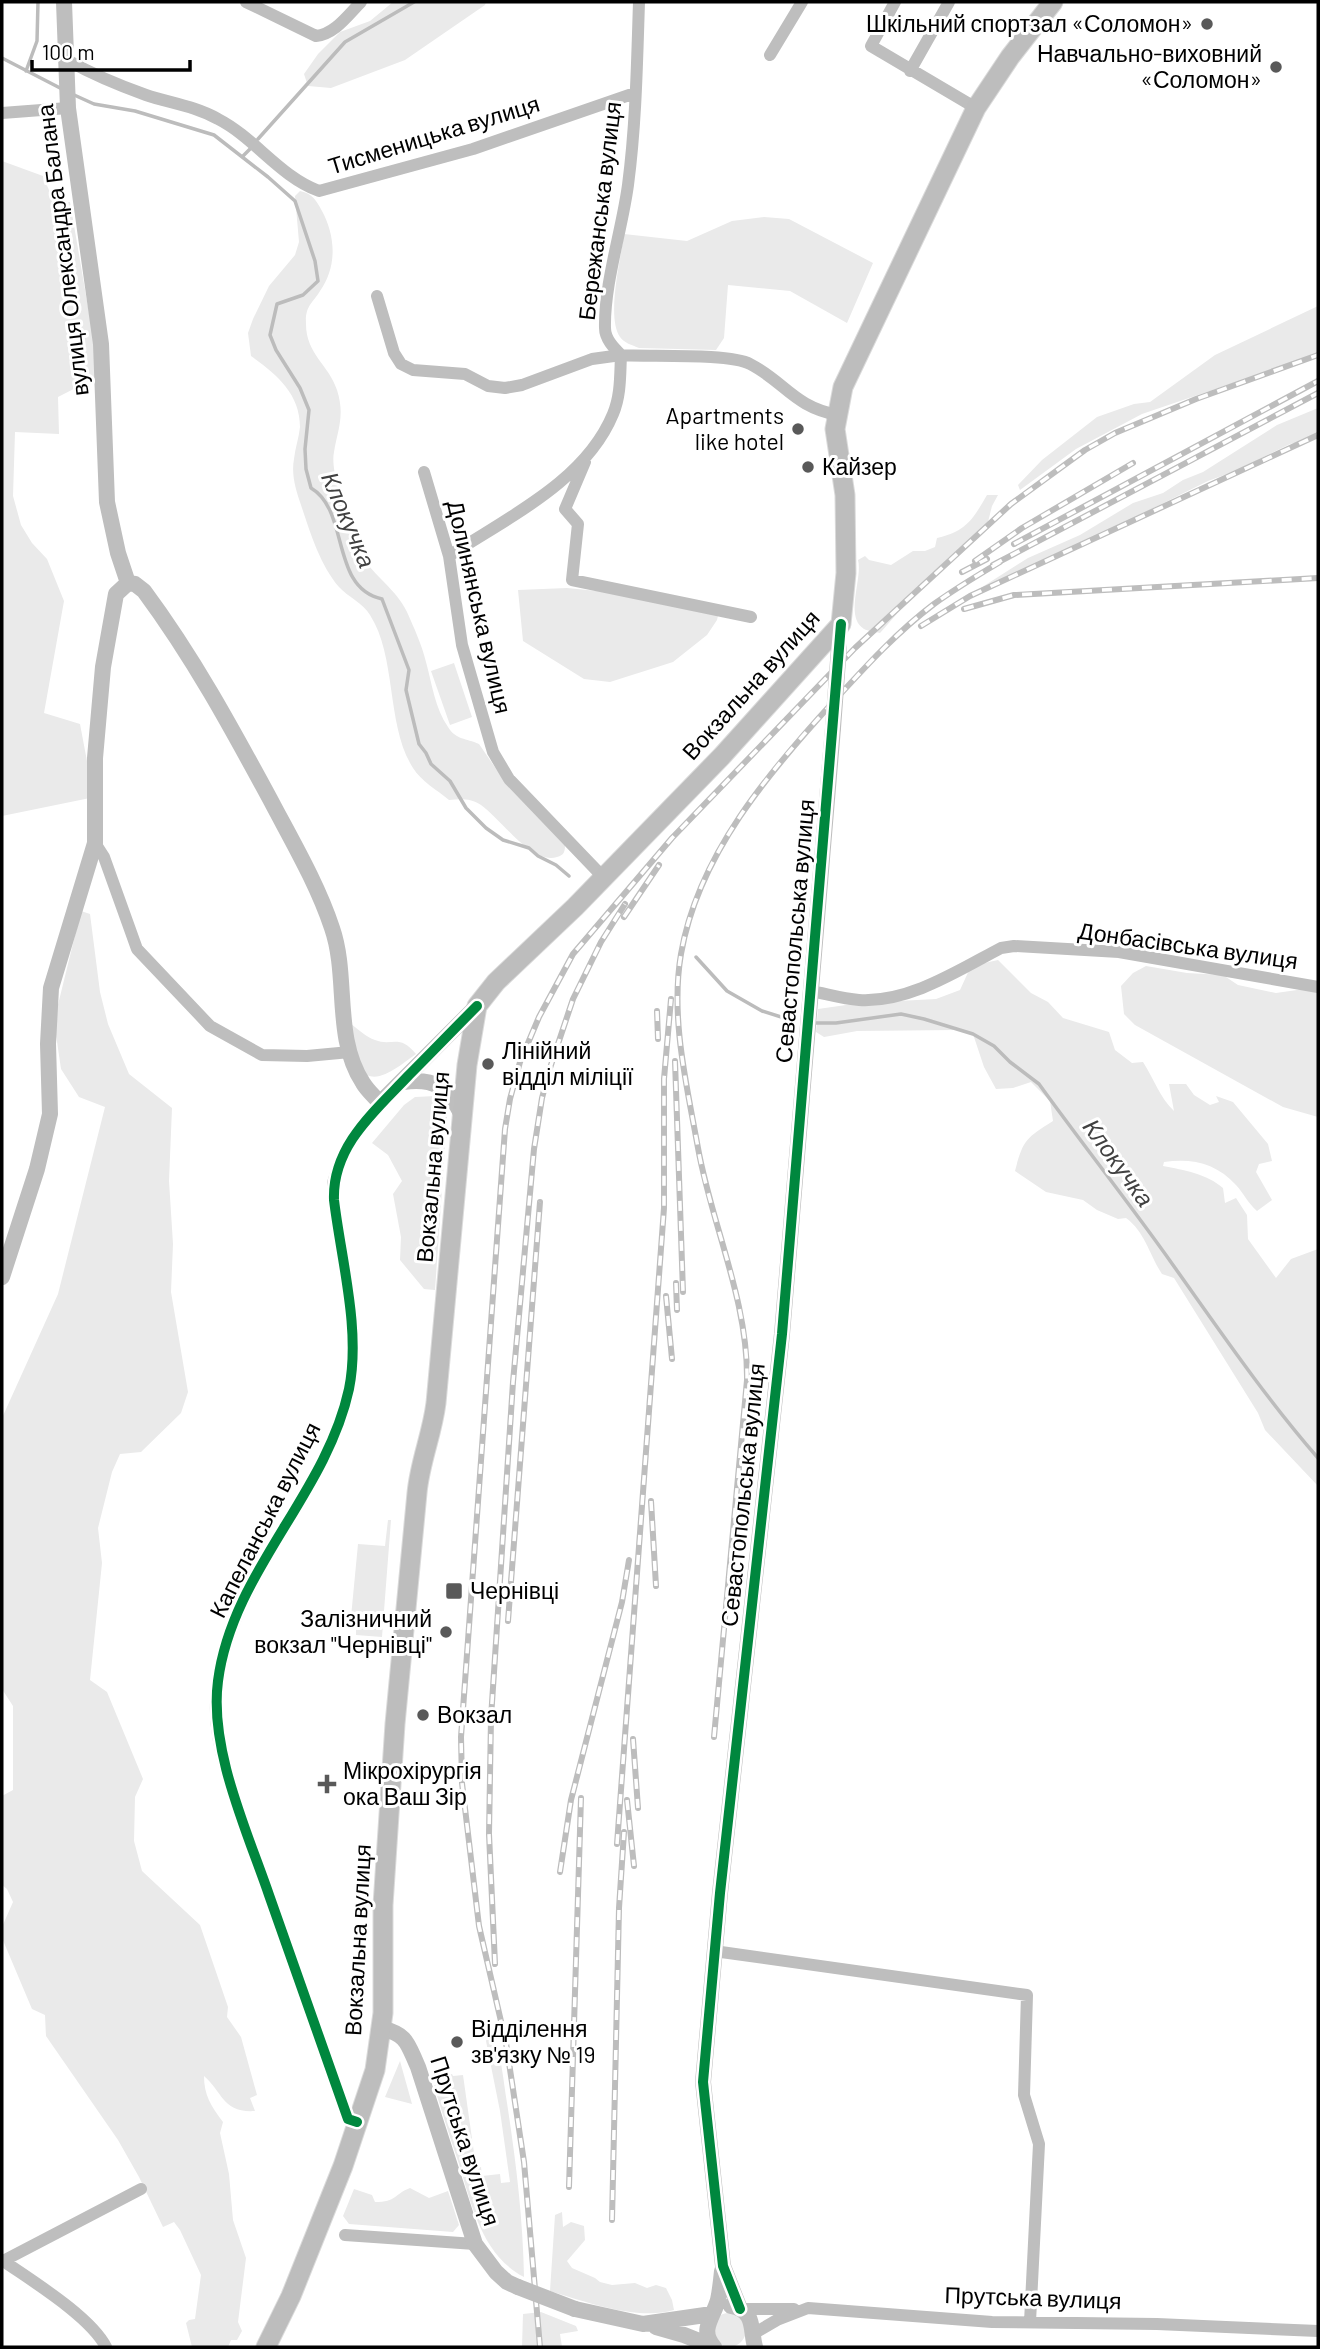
<svg xmlns="http://www.w3.org/2000/svg" width="1320" height="2349" font-family="Barlow,sans-serif">
<style>
.green{fill:#eaeaea}
.lines{fill:none;stroke-linecap:round;stroke-linejoin:round}
.stream{stroke:#bcbcbc;stroke-width:3.5}
.primary-casing{stroke:#dbdbdb;stroke-width:21}
.minor{stroke:#bebebe;stroke-width:12}
.tertiary{stroke:#bebebe;stroke-width:16}
.primary{stroke:#bdbdbd;stroke-width:19}
.rail-casing{stroke:#bdbdbd;stroke-width:6}
.rail{stroke:#fff;stroke-width:3.5;stroke-dasharray:10;stroke-linecap:butt}
.tertiary-bridge{stroke:#bebebe;stroke-width:16}
.cycleway-casing{stroke:#fff;stroke-width:15}
.cycleway{stroke:#00873e;stroke-width:10}
.poi-dot{fill:#595959;stroke:#fff;stroke-width:2.5}
.labels{text-anchor:middle;stroke-width:6;stroke-linejoin:round;paint-order:stroke}
.poi-label{font-size:23px;fill:#000;stroke:#fff;text-anchor:start}
.street-label{font-size:23px;fill:#000;stroke:#fff}
.water-label{font-size:24px;font-style:italic;fill:#414141;stroke:#fff}
</style>
<rect width="100%" height="100%" fill="#fff"/>
<path class="green" d="M393,2H486L485,5L405,60L331,88L308,86L304,74L318,54L340,32L370,21Z
M2,161L43,176L54,202H70L95,348L97,377L58,397L59,434L15,432L13,496L21,525L32,543L47,559L64,601L44,713L80,724L90,777V798L2,816Z
M300,191C313,194 316,200 322,211C336,237 337,267 320,291C312,304 305,306 306,324C306,354 329,365 337,390C345,415 338,429 334,452C332,462 335,475 337,484C341,506 349,535 361,555C374,576 396,589 407,612C414,628 422,645 426,662C432,684 435,708 448,727C456,740 466,738 479,744L505,782L565,845C565,852 564,855 557,857C532,865 501,819 481,805C471,798 460,799 449,800C437,790 421,781 413,768C386,726 397,657 370,615C363,603 348,597 339,587C320,565 310,532 301,505C296,490 291,475 294,459C295,448 299,438 300,427C300,393 276,374 251,356L248,333L253,319L269,286L295,255L299,242L295,196Z
M764,217L789,219L873,263L847,323L790,291L728,285L724,338L716,350L639,348C632,345 624,343 620,337C606,317 621,258 624,234L687,241L732,221Z
M1318,306V354L1142,414L1076,449L1020,490L1018,485L1042,460L1097,417L1134,404L1150,402L1215,355Z
M1318,408V434L1304,441L1290,444L1235,471L1208,481L1107,531L1094,541L976,591L1028,558L1080,535L1133,503L1163,493L1183,480L1203,472L1277,425Z
M987,495H998L992,506L987,526L977,538L948,558L940,569L925,582L880,633C875,632 868,631 864,629C844,617 863,578 858,560L865,556L869,560L891,565L913,551H925L935,547L937,538C967,531 973,519 987,495Z
M567,588L617,593L719,611L717,620L707,635L673,662L610,682L584,679L523,641L518,590Z
M454,663L472,717L450,725L431,671Z
M81,911L90,914L100,992L108,1024L129,1074L172,1108L169,1181L173,1244L171,1292L188,1392L181,1413L141,1452L120,1454L112,1472L98,1528L102,1563L90,1680L107,1692L143,1779L135,1797L134,1841L142,1871L200,1925L228,2007L227,2017L241,2037L257,2095L250,2098L255,2111C222,2113 223,2092 204,2076C204,2095 211,2106 223,2122L220,2133L229,2174L233,2220L246,2258L238,2322L242,2331L237,2340H231L228,2347H192L186,2323L189,2320L195,2319L201,2275L180,2230L174,2222L163,2227L139,2177L118,2140L46,2036L45,2015L32,2009L2,1938V1927L13,1902L7,1889L2,1885V1796L13,1790V1706L2,1689V1418L58,1294L105,1107L79,1097L61,1069L54,1021Z
M998,960L1031,993L1048,1002L1063,1018L1109,1032L1115,1050L1132,1063L1143,1062C1154,1079 1160,1098 1174,1111L1169,1084H1186L1194,1095L1210,1105L1219,1102L1216,1096L1233,1102L1268,1144L1272,1161L1259,1164L1256,1172L1272,1200L1257,1211C1248,1203 1244,1194 1236,1185C1216,1163 1192,1158 1164,1162L1163,1166C1184,1170 1207,1174 1223,1188L1225,1203L1236,1198L1247,1215L1248,1239L1276,1278L1291,1259L1318,1249V1486L1265,1430L1258,1413L1174,1278L1162,1274C1149,1254 1145,1232 1126,1218L1118,1219L1097,1210L1083,1200L1046,1192L1015,1171C1023,1140 1026,1138 1053,1121L1050,1101L1031,1082L1013,1088L996,1089L984,1067L973,1034L957,1030L857,1031L824,1037L816,1032L818,1009L860,1003L936,999L960,990L971,966Z
M1146,966L1187,973L1223,975L1238,985L1276,993L1304,989L1318,993V1117L1283,1107L1135,1025L1124,1014L1121,986L1133,973Z
M351,1024C358,1029 366,1037 375,1040C392,1047 399,1033 416,1054C404,1062 374,1090 361,1069C356,1060 353,1034 351,1024Z
M436,1096L444,1103L447,1117L435,1290L424,1289L400,1260L401,1237L393,1194L402,1181L388,1155L372,1143L404,1105L415,1097Z
M388,1520H391L382,1637L356,1635V1620L351,1617L358,1544L385,1546Z
M492,2034C502,2056 503,2079 507,2103C516,2161 523,2219 524,2277C482,2255 472,2206 459,2164C450,2138 442,2112 434,2086L441,2078L452,2074L453,2076L463,2075L476,2167H481L482,2176L500,2174L501,2183L510,2182L500,2111L486,2041L488,2035Z
M400,2061L412,2104L385,2097Z
M410,2188L429,2198L448,2191L459,2225L453,2232L349,2224L343,2216L354,2189L372,2195L375,2202C397,2202 394,2194 410,2188Z
M562,2212L563,2227L571,2222L584,2226L585,2240L567,2261L572,2268L595,2278L600,2282L612,2285L635,2283L647,2288L656,2285L666,2288L672,2300L674,2310C638,2321 586,2302 550,2291L555,2215Z
M541,2312L576,2326L578,2331L560,2334L562,2347H522L523,2314Z
M712 2330a17 17 0 1 1 34 0a17 17 0 1 1-34 0Z"/>
<g class="lines">
<path class="stream" d="M2,58L62,89
M26,71L37,41L38,2
M72,94L94,104L135,111L214,135L268,177L295,201L315,261L318,281L303,295L277,304L270,335L276,350L300,388L309,410L305,449L306,469L311,488C350,511 330,588 382,599L409,670L406,690L419,744L426,753L431,764L450,781L466,808L486,828L503,840L529,848L538,856L556,865L569,876
M258,139L345,42L414,2
M242,157L250,149
M696,957L727,991L762,1011L794,1021
M814,1023H836L901,1014L924,1019L973,1034L994,1046L1010,1062L1039,1084C1083,1145 1130,1204 1173,1265C1220,1331 1265,1397 1318,1458"/>
<g class="primary-casing">
<path id="primary" d="M266,2347L291,2296L343,2166L375,2070L383,2013V1905L395,1724L417,1493C420,1461 432,1435 436,1403L467,1065L477,1006L496,982L575,907L722,756L841,624L846,573L845,495L835,429L843,387L976,108L1010,57L1053,2"/>
</g>
<path class="minor" d="M246,2L316,36C335,34 348,15 361,2
M639,2C637,63 636,124 628,185C622,230 604,284 605,328C605,339 614,348 621,355C649,357 730,353 750,364C785,382 794,407 838,415
M895,2L871,46L976,108
M770,55L802,2
M67,60C92,74 118,85 146,95C170,103 195,106 218,119C255,138 279,176 319,191L473,149L635,93
M910,71L949,2
M2,113L68,108
M377,296L394,353L401,364L413,370L465,374L488,386L505,388L522,385L592,359L621,355C620,375 621,395 613,414C585,482 506,518 449,556
M585,462L565,509L578,524L572,580L751,617
M424,472L449,556L462,645L493,752L509,779L604,878
M95,843L104,857L137,949L210,1026L262,1055L307,1056L350,1052
M811,991C827,994 843,999 859,1000C909,1003 959,970 1001,948L1014,946L1119,952L1318,987
M714,1951L1027,1995L1024,2095L1039,2144L1030,2322
M357,2122L348,2119C318,2036 289,1953 260,1869C243,1821 213,1753 216,1701C223,1585 320,1503 348,1393C364,1331 336,1248 333,1183C341,1152 360,1128 380,1103
M345,2235L475,2244
M2,2260C32,2281 90,2316 106,2347
M3,2261L141,2189
M741,2309H794
M753,2334L777,2320L808,2308L992,2322L1157,2324L1318,2331"/>
<path class="tertiary" d="M64,2L68,108L101,344L107,502L118,553L128,583
M128,583L135,584L144,591C193,657 231,727 270,799C292,841 317,883 332,928C349,977 333,1037 363,1083C367,1090 374,1096 380,1103L477,1006
M403,1082C435,1077 448,1088 462,1115
M2,1277L37,1169L50,1114L48,1044L51,988L95,843V758L103,667L116,594L128,583
M381,2028C408,2035 407,2043 418,2067L475,2244L496,2272L507,2282L518,2287
M731,2306C756,2311 750,2329 755,2347
M575,2309L643,2324L712,2314
M740,2309L723,2266L703,2082L720,1893L782,1334L833,728
M656,2327L684,2335L714,2347
M714,2347C699,2330 713,2318 718,2300C720,2291 721,2281 722,2271"/>
<use href="#primary" class="primary"/>
<g class="rail-casing">
<path id="rail" d="M1014,544L1318,381
M975,561L1022,528L1133,463
M993,565L1318,393
M962,572L987,559
M964,609L1014,595L1318,578
M921,626L970,596L1318,435
M624,917L659,865
M657,1011L658,1039
M675,1061L683,1292
M676,1283L677,1310
M666,1296L672,1359
M651,1501L656,1586
M508,1621L540,1202
M714,1737L747,1380C748,1300 712,1226 698,1148C687,1086 670,1018 681,954C698,855 769,772 835,700C866,666 897,632 934,604C955,589 978,575 1000,562
M633,1739L638,1808
M627,1800L634,1866
M617,1844L664,1208V1079L671,999
M560,1872L571,1800L622,1602L629,1560
M495,1964L489,1834L491,1718L513,1382L534,1149L542,1098L550,1068L573,999L601,942L625,904
M569,2187L581,1798
M612,2220L619,1908L624,1832
M540,2347L524,2162L506,2043L479,1926L462,1783L461,1737L505,1129L510,1099L520,1062L539,1017L573,954L672,838L855,648L1011,504L1085,450L1115,433L1196,399L1318,355"/>
</g>
<use href="#rail" class="rail"/>
<path class="tertiary-bridge" d="M833,728L839,647
M518,2287L575,2309"/>
<g class="cycleway-casing">
<path id="cycleway" d="M357,2122L348,2119C321,2044 295,1969 269,1895C247,1831 209,1749 218,1681C232,1572 326,1495 349,1389C361,1330 341,1259 334,1200C332,1146 375,1111 409,1075C432,1052 454,1029 477,1006
M740,2309L723,2266L703,2082L720,1893L782,1334L841,624"/>
</g>
<use href="#cycleway" class="cycleway"/>
</g>
<g class="poi-dot">
<circle cx="1207" cy="24" r="7"/>
<circle cx="1276" cy="67" r="7"/>
<circle cx="798" cy="429" r="7"/>
<circle cx="808" cy="467" r="7"/>
<circle cx="488" cy="1064" r="7"/>
<rect x="445" y="1582" width="18" height="18" rx="3.5"/>
<circle cx="446" cy="1632" r="7"/>
<circle cx="423" cy="1715" r="7"/>
<path d="M323.5 1773.5h7v7h7v7h-7v7h-7v-7h-7v-7h7z"/>
<circle cx="457" cy="2042" r="7"/>
</g>
<g class="labels">
<g class="poi-label">
<text x="1193" y="32" text-anchor="end">Шкільний спортзал «Соломон»</text>
<text x="1262" y="62" text-anchor="end">Навчально-виховний<tspan x="1262" dy="26">«Соломон»</tspan></text>
<text x="784" y="424" text-anchor="end">Apartments<tspan x="784" dy="26">like hotel</tspan></text>
<text x="822" y="475">Кайзер</text>
<text x="502" y="1059">Лінійний<tspan x="502" dy="26">відділ міліції</tspan></text>
<text x="470" y="1599">Чернівці</text>
<text x="432" y="1627" text-anchor="end">Залізничний<tspan x="432" dy="26">вокзал "Чернівці"</tspan></text>
<text x="437" y="1723">Вокзал</text>
<text x="343" y="1779">Мікрохірургія<tspan x="343" dy="26">ока Ваш Зір</tspan></text>
<text x="471" y="2037">Відділення<tspan x="471" dy="26">зв'язку № 19</tspan></text>
</g>
<g class="street-label">
<text transform="translate(434 135) rotate(-17)" y="8">Тисменицька вулиця</text>
<text transform="translate(600 211) rotate(-83)" y="8">Бережанська вулиця</text>
<text transform="translate(63 250) rotate(-97)" y="8">вулиця Олександра Балана</text>
<text transform="translate(479 607) rotate(77)" y="8">Долинянська вулиця</text>
<text transform="translate(751 685) rotate(-48)" y="8">Вокзальна вулиця</text>
<text transform="translate(795 931) rotate(-85)" y="8">Севастопольська вулиця</text>
<text transform="translate(1188 946) rotate(8)" y="8">Донбасівська вулиця</text>
<text transform="translate(433 1167) rotate(-85)" y="8">Вокзальна вулиця</text>
<text transform="translate(743 1495) rotate(-84)" y="8">Севастопольська вулиця</text>
<text transform="translate(265 1520) rotate(-63)" y="8">Капеланська вулиця</text>
<text transform="translate(358 1940) rotate(-87)" y="8">Вокзальна вулиця</text>
<text transform="translate(465 2141) rotate(72)" y="8">Прутська вулиця</text>
<text transform="translate(1033 2298) rotate(2)" y="8">Прутська вулиця</text>
</g>
<g class="water-label">
<text transform="translate(348 520) rotate(67)" y="8">Клокучка</text>
<text transform="translate(1118 1163) rotate(54)" y="8">Клокучка</text>
</g>
</g>
<rect width="1320" height="2349" fill="none" stroke="#000000" stroke-width="7"/>
<path d="M32 60v10h158v-10" fill="none" stroke="#000000" stroke-width="3.5"/>
<text x="42" y="60" font-size="21" fill="#000000" stroke="#ffffff" stroke-width="5" paint-order="stroke">100 m</text>
</svg>
